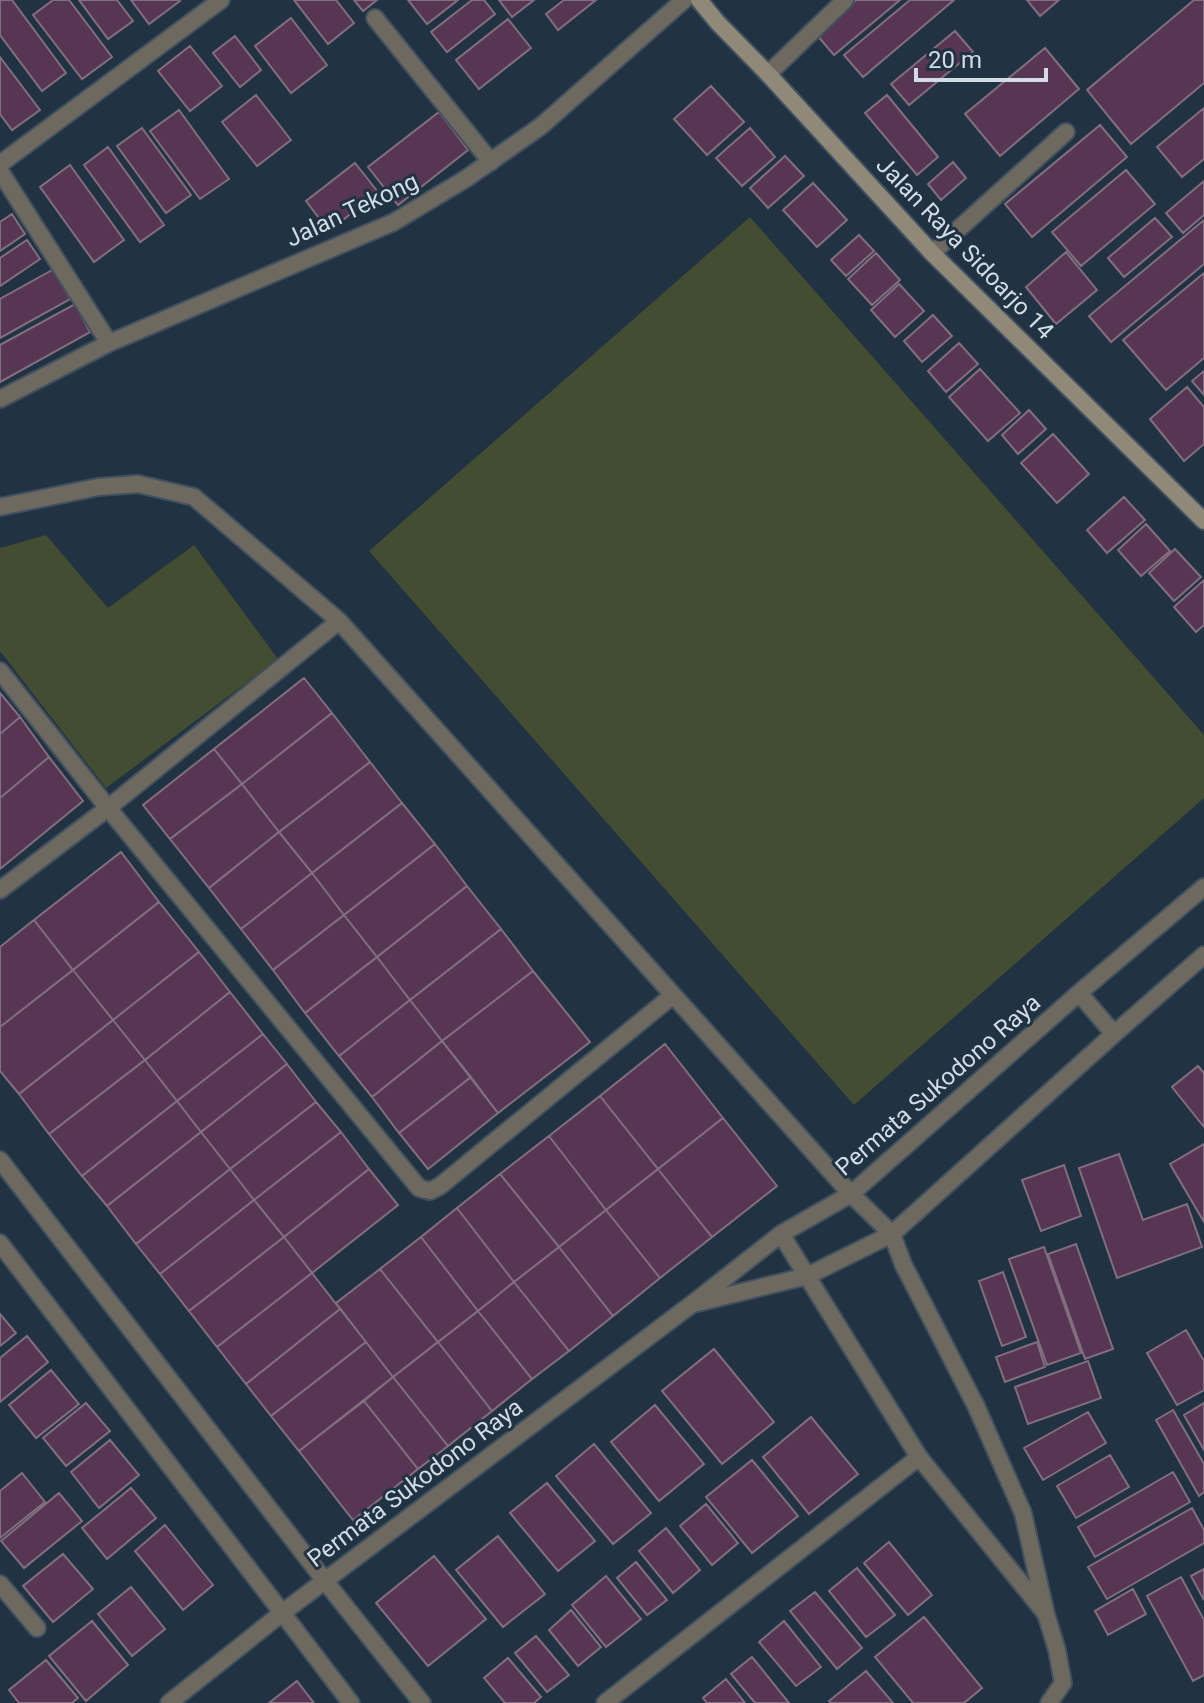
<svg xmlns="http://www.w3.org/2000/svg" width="1204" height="1703" font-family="Roboto,sans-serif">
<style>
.green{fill:#434d32}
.building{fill:#563653;stroke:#826e7f;stroke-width:2}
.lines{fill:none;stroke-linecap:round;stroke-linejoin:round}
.lane-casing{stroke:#415160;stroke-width:20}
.street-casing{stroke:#415160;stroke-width:20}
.secondary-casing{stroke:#415160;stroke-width:20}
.lane{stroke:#6e695f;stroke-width:16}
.street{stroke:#6e695f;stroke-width:16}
.secondary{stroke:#908979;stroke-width:16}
.labels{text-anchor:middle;stroke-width:6;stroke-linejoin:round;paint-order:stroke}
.street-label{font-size:24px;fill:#d1dce6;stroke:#213342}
</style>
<rect width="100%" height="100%" fill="#213342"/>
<path class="green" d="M750,217L1204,735V798L854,1105L369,551Z
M46,535L108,608L194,545L278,659L106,788L0,651V548Z"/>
<path class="building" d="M0,0H12L66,73L42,91L0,35Z
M53,0H69L112,57L82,79L33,15Z
M79,0H117L133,21L108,39Z
M131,0H179L180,1L149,24Z
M294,0H336L354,23L328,44Z
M354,0H377L363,11Z
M408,0H458L427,24Z
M472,0H484L495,14L447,52L431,32Z
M499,0H534L512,17Z
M564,0H596L558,30L546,14Z
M856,0H900L834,55L816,34Z
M910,0H954L863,77L844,55Z
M1027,0H1059L1040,16Z
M1194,0H1204V83L1131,144L1087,90Z
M291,18L327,65L291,93L255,46Z
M508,19L531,48L479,89L456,60Z
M955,31L973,52L909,105L891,84Z
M235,36L261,70L240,87L213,53Z
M190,46L222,86L190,111L158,71Z
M1045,48L1079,89L1000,156L965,114Z
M0,57L40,110L12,130L0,114Z
M711,86L744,122L707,155L674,119Z
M256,95L291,140L257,166L222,122Z
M887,95L938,157L917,175L865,113Z
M1204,108V159L1182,177L1157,147Z
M179,110L229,179L200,199L150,131Z
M439,112L468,150L398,205L368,167Z
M1100,125L1127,157L1032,237L1005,204Z
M142,128L191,195L166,213L117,146Z
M750,128L775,157L742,186L716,158Z
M108,147L164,225L140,242L84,165Z
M785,156L804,176L768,208L750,188Z
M953,162L966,178L941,200L928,184Z
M355,163L378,192L329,231L306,201Z
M70,165L124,240L94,262L40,187Z
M1126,170L1155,204L1081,266L1052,232Z
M1204,181V215L1183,233L1166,213Z
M813,183L847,220L817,247L783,210Z
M12,214L25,234L0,251V222Z
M1155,218L1172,237L1124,277L1108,258Z
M1204,220V264L1111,342L1089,316Z
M859,235L874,251L846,276L831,260Z
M27,240L40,259L0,286V258Z
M1066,252L1097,290L1056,324L1026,287Z
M876,253L900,280L872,305L848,279Z
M54,269L70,299L0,338V299Z
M1204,273V358L1166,390L1123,340Z
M899,284L924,311L895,337L871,310Z
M75,304L90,332L0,382V345Z
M933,315L952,336L922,362L904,341Z
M959,343L978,364L946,392L928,371Z
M980,369L1020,413L988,441L949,397Z
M1204,371V395L1192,381Z
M1187,387L1204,407V444L1184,461L1150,419Z
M1029,410L1046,429L1018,454L1002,435Z
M1053,434L1089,474L1057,503L1021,463Z
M1124,497L1145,520L1107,553L1087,530Z
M1146,524L1170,551L1141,576L1118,550Z
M1175,549L1201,577L1174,601L1149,573Z
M1204,580V625L1196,632L1174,607Z
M304,678L332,713L242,784L214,749Z
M0,693L20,717L0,734Z
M332,713L370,762L279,832L242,784Z
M20,717L49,757L0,798V734Z
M214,749L242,784L170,839L143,805Z
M49,757L83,801L0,869V798Z
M370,762L402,803L312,873L279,832Z
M242,784L279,832L209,888L170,839Z
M402,803L435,844L344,915L312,873Z
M279,832L312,873L241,929L209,888Z
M435,844L467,886L377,957L344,915Z
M121,852L159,902L73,970L34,920Z
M312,873L344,915L273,970L241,929Z
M467,886L501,929L410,1000L377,957Z
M159,902L199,952L113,1020L73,970Z
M344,915L377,957L305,1013L273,970Z
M34,920L73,970L0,1027V947Z
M501,929L533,971L442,1041L410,1000Z
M199,952L230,992L145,1060L113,1020Z
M377,957L410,1000L339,1056L305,1013Z
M73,970L113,1020L19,1094L0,1071V1027Z
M533,971L590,1042L498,1113L442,1041Z
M230,992L263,1034L177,1101L145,1060Z
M410,1000L442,1041L372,1097L339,1056Z
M113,1020L145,1060L49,1134L19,1094Z
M263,1034L287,1064L201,1132L177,1101Z
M442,1041L471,1077L399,1133L372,1097Z
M665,1044L723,1118L658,1169L600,1096Z
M145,1060L177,1101L82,1176L49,1134Z
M287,1064L316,1102L230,1169L201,1132Z
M1198,1066L1204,1073V1127L1172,1087Z
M471,1077L498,1113L428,1169L399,1133Z
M600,1096L658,1169L606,1210L549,1136Z
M177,1101L201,1132L107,1206L82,1176Z
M316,1102L341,1132L254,1200L230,1169Z
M723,1118L777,1186L712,1237L658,1169Z
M201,1132L230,1169L136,1244L107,1206Z
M341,1132L369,1169L284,1237L254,1200Z
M549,1136L606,1210L559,1247L500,1174Z
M1204,1144V1222L1170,1164Z
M1119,1154L1143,1220L1187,1204L1202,1247L1117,1278L1079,1168Z
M1064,1165L1081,1216L1041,1231L1022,1180Z
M230,1169L254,1200L160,1274L136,1244Z
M369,1169L398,1205L312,1273L284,1237Z
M658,1169L712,1237L660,1278L606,1210Z
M500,1174L559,1247L514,1282L457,1208Z
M254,1200L284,1237L189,1311L160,1274Z
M457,1208L514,1282L478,1311L421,1237Z
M606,1210L660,1278L613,1316L559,1247Z
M284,1237L312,1273L217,1347L189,1311Z
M421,1237L478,1311L438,1342L380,1269Z
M1076,1244L1113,1349L1085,1359L1048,1254Z
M559,1247L613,1316L569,1351L514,1282Z
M1044,1247L1081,1353L1047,1365L1009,1259Z
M380,1269L438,1342L393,1377L336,1303Z
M1003,1272L1026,1337L1002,1346L979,1281Z
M312,1273L340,1309L246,1384L217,1347Z
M514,1282L569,1351L532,1379L478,1311Z
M340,1309L366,1342L271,1416L246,1384Z
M478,1311L532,1379L492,1411L438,1342Z
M0,1314L16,1333L0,1346Z
M1186,1330L1204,1361V1390L1177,1405L1147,1353Z
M27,1336L48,1362L0,1402V1358Z
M366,1342L393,1377L299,1451L271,1416Z
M438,1342L492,1411L448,1446L393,1377Z
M1037,1342L1045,1367L1005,1382L996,1357Z
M714,1349L774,1422L722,1464L662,1391Z
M1088,1361L1101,1398L1028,1424L1015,1387Z
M51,1370L79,1404L36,1438L9,1405Z
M393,1377L448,1446L418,1469L364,1401Z
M364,1401L418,1469L353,1520L299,1451Z
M86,1403L110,1431L66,1466L43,1438Z
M1204,1403V1450L1184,1415Z
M655,1405L704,1464L659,1501L611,1442Z
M1173,1410L1204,1464V1492L1199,1496L1156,1420Z
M1088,1412L1106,1443L1043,1480L1024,1448Z
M811,1417L858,1474L809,1514L763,1457Z
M110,1440L139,1475L99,1508L71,1472Z
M594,1444L651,1513L613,1544L556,1476Z
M1110,1455L1129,1487L1076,1518L1057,1486Z
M752,1460L798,1516L752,1553L706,1497Z
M1173,1472L1190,1502L1095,1557L1078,1527Z
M22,1473L45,1502L0,1538V1491Z
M547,1483L595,1541L558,1571L510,1513Z
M131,1488L156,1518L107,1559L82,1528Z
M59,1493L82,1521L24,1568L1,1541Z
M706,1504L738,1543L712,1565L680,1526Z
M1192,1508L1204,1530V1543L1107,1599L1088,1567Z
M165,1525L213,1585L183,1610L135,1551Z
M666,1528L700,1570L673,1593L639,1551Z
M498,1536L545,1594L503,1627L456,1570Z
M889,1542L932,1595L908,1615L864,1563Z
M63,1554L93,1589L53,1622L23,1586Z
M434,1556L486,1619L428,1666L376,1603Z
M636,1562L667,1600L647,1615L617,1578Z
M857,1568L895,1615L866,1637L829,1591Z
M1204,1569V1600L1191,1576Z
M606,1576L641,1619L606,1647L572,1605Z
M1181,1577L1204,1620V1675L1193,1681L1147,1596Z
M131,1587L165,1629L132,1656L98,1614Z
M1133,1589L1146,1614L1108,1635L1095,1611Z
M815,1592L862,1648L837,1669L790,1611Z
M571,1610L601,1647L578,1666L549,1630Z
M924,1617L982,1688L964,1703H913L875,1657Z
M92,1621L128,1665L86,1701L49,1656Z
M784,1621L821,1667L796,1686L759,1642Z
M536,1636L569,1675L547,1692L515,1653Z
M752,1657L789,1703H755L731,1674Z
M508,1658L541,1697L534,1703H505L484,1678Z
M46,1660L78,1698L72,1703H19L9,1690Z
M866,1671L893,1703H831L829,1701Z
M726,1679L745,1703H707L703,1698Z
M297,1681L314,1703H269Z"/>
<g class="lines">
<g class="lane-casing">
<path id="lane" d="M932,253L1066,132"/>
</g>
<g class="street-casing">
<path id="street" d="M375,18L491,162
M768,74L845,0
M0,164L221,0
M0,171L109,343
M0,399L109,343L394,222L467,178L541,126L684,0
M0,507L98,487L138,484L194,497L339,621L851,1194L892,1234L903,1264L976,1406L1023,1513L1046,1614
M0,671L108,808L419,1188L430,1191L440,1186L672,996
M0,890L108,808L339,621
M1079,993L1114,1034
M0,1160L325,1581L422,1703
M781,1234L919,1457L1046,1614L1057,1650L1063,1683L1049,1703
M0,1243L351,1703
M697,1303L807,1276L892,1234L1114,1034L1204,955
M0,1584L37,1628
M169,1703L282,1613L692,1304L781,1234L851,1194L1079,993L1204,887
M605,1703L919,1457"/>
</g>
<g class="secondary-casing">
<path id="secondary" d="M699,0L718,23L768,74L932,253L1204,521"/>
</g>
<use href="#lane" class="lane"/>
<use href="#street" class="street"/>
<use href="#secondary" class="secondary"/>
</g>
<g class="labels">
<g class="street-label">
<text transform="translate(352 210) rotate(-25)" y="8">Jalan Tekong</text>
<text transform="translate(965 248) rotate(46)" y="8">Jalan Raya Sidoarjo 14</text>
<text transform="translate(938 1085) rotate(-41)" y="8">Permata Sukodono Raya</text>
<text transform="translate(415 1483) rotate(-37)" y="8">Permata Sukodono Raya</text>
</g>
</g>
<path d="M916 68v12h130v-12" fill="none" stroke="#d1dce6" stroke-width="4"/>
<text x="928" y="68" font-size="24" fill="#d1dce6" stroke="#213342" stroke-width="6" paint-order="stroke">20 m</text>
</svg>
